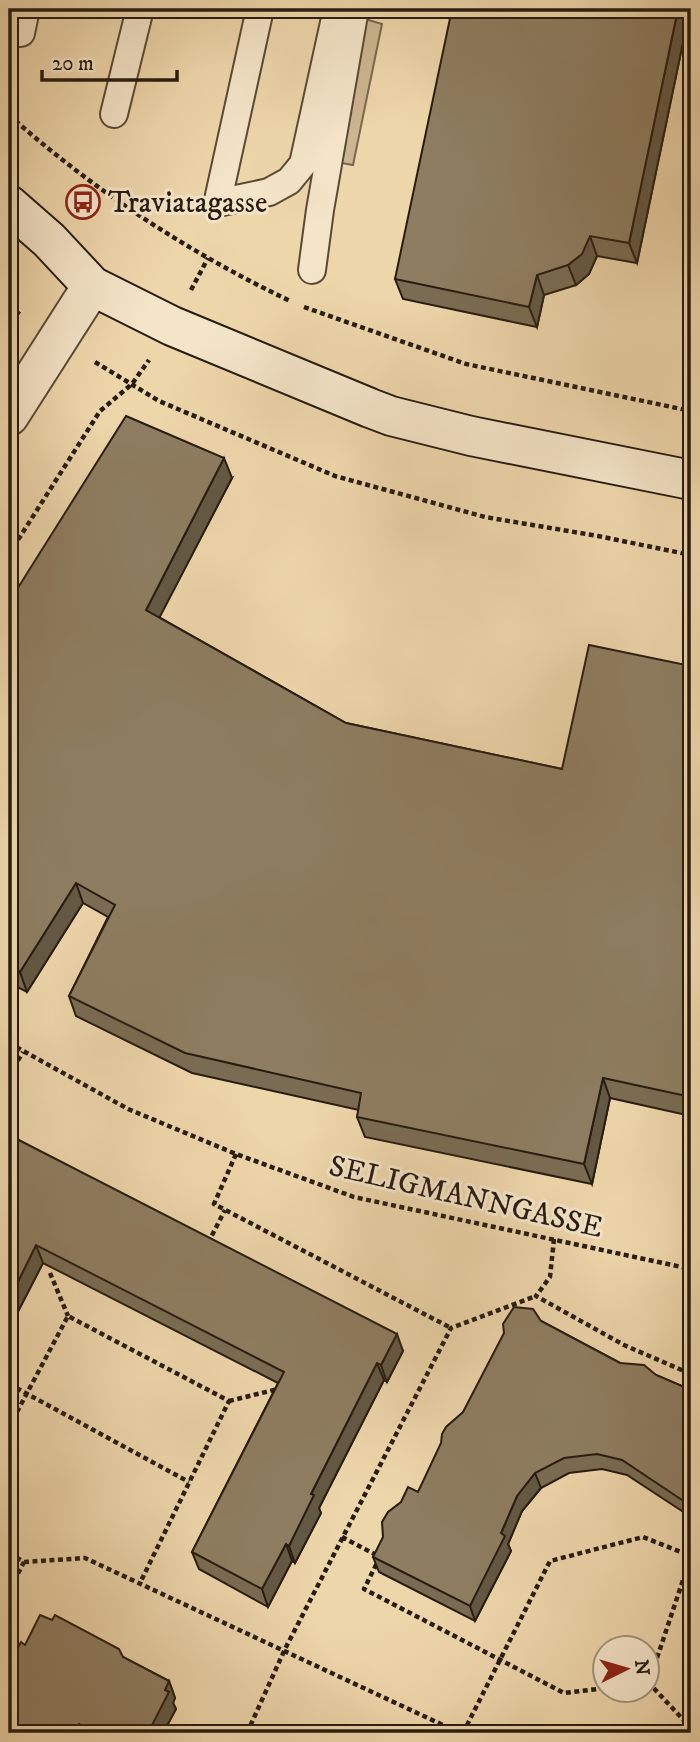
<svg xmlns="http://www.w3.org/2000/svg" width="700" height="1742" font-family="'IM FELL DW Pica',serif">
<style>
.green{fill:#ccb691;stroke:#7a6950;stroke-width:2}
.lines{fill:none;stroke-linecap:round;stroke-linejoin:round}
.service-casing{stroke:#594a37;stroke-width:30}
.minor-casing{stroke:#594a37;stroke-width:42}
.secondary-casing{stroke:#271c10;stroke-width:42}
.path{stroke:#271c10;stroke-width:4.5;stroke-dasharray:5 3.5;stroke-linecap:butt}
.service{stroke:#f4e4c8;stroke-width:26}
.minor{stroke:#f4e4c8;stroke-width:38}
.secondary{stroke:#f4e4c8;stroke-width:38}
.wall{fill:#7a6c53;stroke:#271c10;stroke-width:2}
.shaded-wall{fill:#635844;stroke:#271c10;stroke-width:2}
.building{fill:#8e7d61;stroke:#271c10;stroke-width:2}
.labels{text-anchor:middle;stroke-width:6;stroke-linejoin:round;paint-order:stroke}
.poi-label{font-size:30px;fill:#271c10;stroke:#f4e4c8;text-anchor:start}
.street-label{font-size:30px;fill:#271c10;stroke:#f4e4c8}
</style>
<rect width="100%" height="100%" fill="#eed6ab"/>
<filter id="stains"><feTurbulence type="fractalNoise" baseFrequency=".00286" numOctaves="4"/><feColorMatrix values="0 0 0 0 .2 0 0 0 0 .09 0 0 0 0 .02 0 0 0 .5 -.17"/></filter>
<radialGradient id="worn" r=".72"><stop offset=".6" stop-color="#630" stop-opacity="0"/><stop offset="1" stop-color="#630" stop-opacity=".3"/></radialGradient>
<path class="green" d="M365,19L382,24L353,165L336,162Z"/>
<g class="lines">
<g class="service-casing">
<path id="service" d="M21,33L26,9
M114,114L140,9
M218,200L260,9
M222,202L269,192L289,181L303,164L337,9
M312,270L320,210L355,9"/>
</g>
<g class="minor-casing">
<path id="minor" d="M9,416L92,286"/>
</g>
<g class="secondary-casing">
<path id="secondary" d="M9,205L49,240L92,286L172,326L370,408L391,416L471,436L691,480"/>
</g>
<path class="path" d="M9,115C93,190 188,252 290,301
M191,290L208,258
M9,306L22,316
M304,307L466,364L691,411
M95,362L159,401L335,476L485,517L598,536L691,555
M9,554L100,411L132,384L149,360
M9,1043L128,1109L236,1154L354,1197L691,1269
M9,1075L23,1052
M236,1154L214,1204L451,1328
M554,1239L550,1277L536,1296L624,1345L691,1374
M208,1243L225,1210
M50,1273L68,1316
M9,1384L189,1482
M229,1401L278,1389
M9,1427L68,1316L229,1401L140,1583
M342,1537L380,1557L364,1589L564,1693L606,1688
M9,1553L24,1562L9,1591
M24,1562L85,1558L460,1733
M648,1682L691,1728
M649,1682L691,1556
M247,1733L285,1649L451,1328L536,1296
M463,1733L550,1561L643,1537L691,1556"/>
<use href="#service" class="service"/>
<use href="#minor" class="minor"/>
<use href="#secondary" class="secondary"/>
</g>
<path class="wall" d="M690,9L637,263L597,256L589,274L576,285L544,295L537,327L403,299L395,279Z
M232,478L159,617L346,723L562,769L691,666V1116L610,1098L592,1184L365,1137L357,1117L359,1110L192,1073L76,1016L69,996L108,917L83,903L27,992L9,983V602Z
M9,1135L403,1351L387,1382L384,1380L319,1508L321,1513L295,1563L292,1561L268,1607L199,1569L192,1552L278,1383L43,1263L9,1329Z
M541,1321L620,1363L656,1375L691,1390V1517L627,1475L602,1469L569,1473L541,1488L522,1511L508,1544L511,1551L475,1621L379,1572L373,1557L418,1492L463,1412Z
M25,1645L123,1657L169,1681L175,1698L173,1703L176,1709L163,1733H9Z"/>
<path class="shaded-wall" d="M678,9H690L637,263L629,243Z
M590,236L597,256L589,274L576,285L568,265Z
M537,275L544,295L537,327L529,307Z
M224,458L232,478L153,630L146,610Z
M76,883L83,903L27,992L20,972Z
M603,1078L610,1098L592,1184L584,1164Z
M36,1245L43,1263L9,1329V1300Z
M397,1334L403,1351L387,1382L381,1365Z
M377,1363L384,1380L319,1508L321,1513L295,1563L289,1546L311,1494Z
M535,1473L541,1488L522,1511L508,1544L511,1551L475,1621L470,1606L517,1496Z
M286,1544L292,1561L268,1607L262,1589Z
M169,1681L175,1698L173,1703L176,1709L163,1733H148L165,1690Z
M79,1724L82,1733H74Z"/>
<path class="building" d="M452,9H678L629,243L590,236L582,254L568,265L537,275L529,307L395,279Z
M126,416L224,458L146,610L346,723L562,769L589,645L691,666V1097L603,1078L584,1164L357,1117L361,1093L185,1053L69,996L115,905L76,883L20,972L9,966V602Z
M9,1135L397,1334L381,1365L377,1363L311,1494L314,1495L289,1546L286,1544L262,1589L192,1552L284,1372L36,1245L9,1300Z
M514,1307L533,1309L541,1321L620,1363L644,1365L656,1375L691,1390V1506L622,1460L597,1454L564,1458L535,1473L517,1496L501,1533L505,1536L470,1606L373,1557L383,1537L382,1522L388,1512L401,1502L408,1487L418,1492L441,1443L442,1434L446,1427L463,1412L504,1333L503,1324Z
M40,1615L52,1620L55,1615L119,1649L123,1657L169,1681L165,1690L169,1692L148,1733H97L79,1724L74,1733H9V1665L21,1642L25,1645Z"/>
<defs>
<g id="bus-ring" transform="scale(1.75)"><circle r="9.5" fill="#f4e4c8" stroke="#8f2418" stroke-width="1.5"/><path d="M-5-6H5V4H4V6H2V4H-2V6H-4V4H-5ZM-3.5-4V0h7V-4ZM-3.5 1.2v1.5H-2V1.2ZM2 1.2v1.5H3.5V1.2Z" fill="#8f2418"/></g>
</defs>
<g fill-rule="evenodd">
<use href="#bus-ring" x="83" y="202"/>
</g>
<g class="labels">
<g class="poi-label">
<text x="108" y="212">Traviatagasse</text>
</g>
<g class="street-label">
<text transform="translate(466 1196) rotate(13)" y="10">SELIGMANNGASSE</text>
</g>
</g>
<rect width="700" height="1742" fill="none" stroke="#eed6ab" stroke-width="35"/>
<rect x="10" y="10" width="679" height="1721" fill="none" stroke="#271c10" stroke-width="3.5"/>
<rect x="18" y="18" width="665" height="1707" fill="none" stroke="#271c10" stroke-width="2"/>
<g transform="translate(626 1669) rotate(85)"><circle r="33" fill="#f4e4c8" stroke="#a2947e" stroke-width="2"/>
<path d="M0-5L12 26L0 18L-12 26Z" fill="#8f2418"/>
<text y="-10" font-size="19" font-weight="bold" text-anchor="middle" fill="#271c10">N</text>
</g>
<path d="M42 70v10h135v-10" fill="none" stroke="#271c10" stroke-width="3.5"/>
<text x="52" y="70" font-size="21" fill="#271c10" stroke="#f4e4c8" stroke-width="5" paint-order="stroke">20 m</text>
<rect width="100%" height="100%" filter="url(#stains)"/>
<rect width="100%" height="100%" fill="url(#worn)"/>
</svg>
